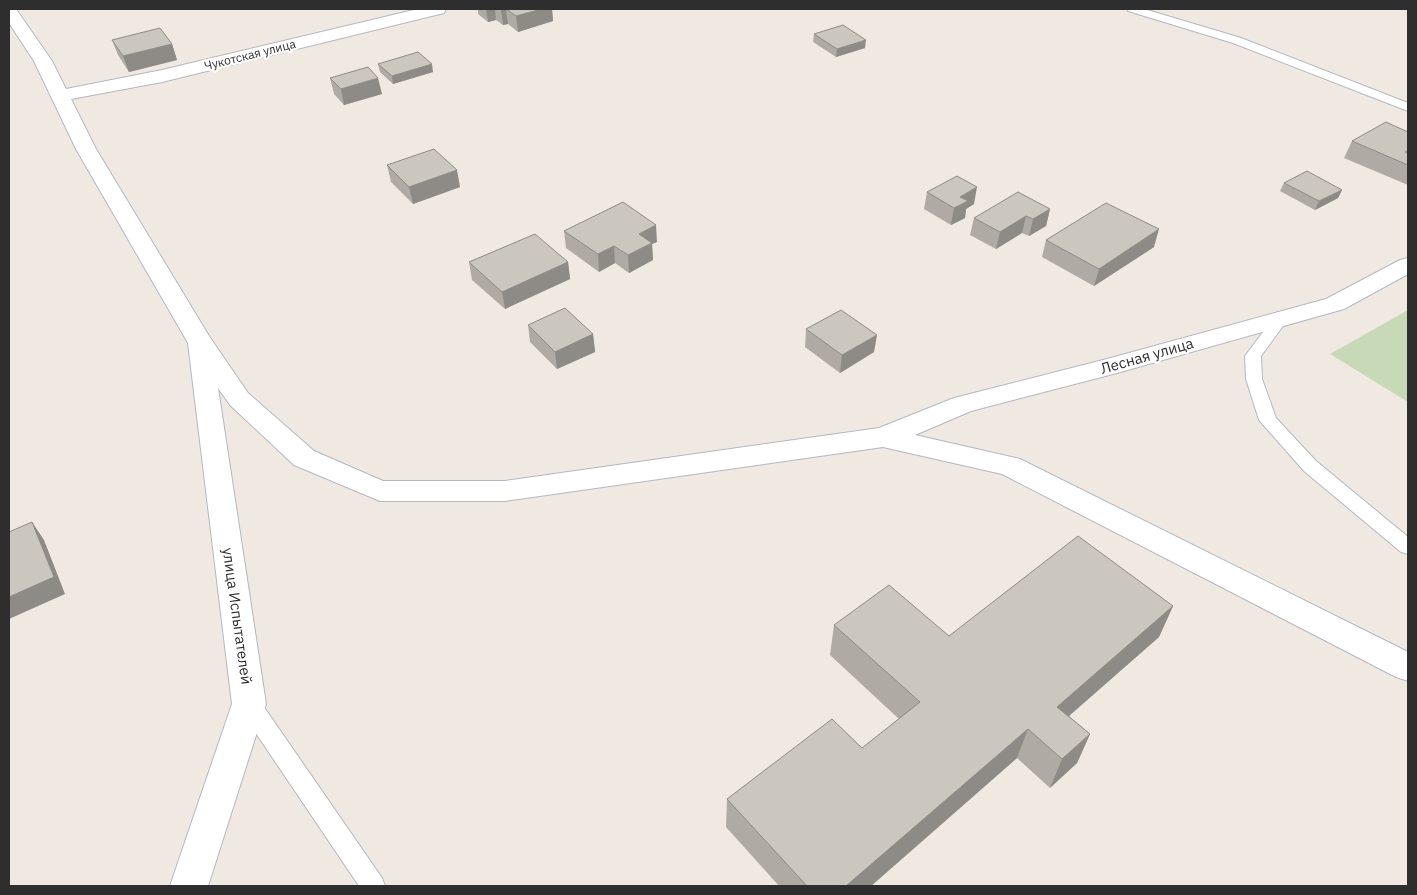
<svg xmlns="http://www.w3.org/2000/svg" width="1417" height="895" font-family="'IBM Plex Sans',sans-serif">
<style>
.cemetery{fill:#c8d9b8}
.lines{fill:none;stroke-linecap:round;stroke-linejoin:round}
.service-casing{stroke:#b4b7c1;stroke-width:2}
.minor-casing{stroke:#b4b7c1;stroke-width:2}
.service{fill:#fff;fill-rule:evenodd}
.minor{fill:#fff;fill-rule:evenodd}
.wall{fill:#afaba4}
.shaded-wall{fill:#8e8b86}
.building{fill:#cbc7bf;stroke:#8e8b86}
.labels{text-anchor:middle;stroke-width:4.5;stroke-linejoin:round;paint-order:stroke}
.far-street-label{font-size:12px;fill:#2e2e2e;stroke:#fff}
.street-label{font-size:15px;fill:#2e2e2e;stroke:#fff}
</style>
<rect width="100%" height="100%" fill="#efe9e1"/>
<path class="cemetery" d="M1408,310V402L1330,354Z"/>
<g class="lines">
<g class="service-casing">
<path id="service" d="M1127,9H1144L1241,38L1408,103V111L1233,43L1128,11Z
M1280,314L1288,319L1261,356L1262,379L1276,418L1316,461L1408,537V554L1401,552L1304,471L1259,420L1246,379L1245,356L1275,316Z
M249,695L257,697L382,878L385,886H359L241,711L238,704L241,697Z"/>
</g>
<g class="minor-casing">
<path id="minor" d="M9,9H16L52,61L66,89L162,70L418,9H446L444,13L162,82L71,99L96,149L209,336L248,393L314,451L383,481H505L879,428L954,398L1107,359L1326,299L1400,260L1408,258V274L1344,309L1117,373L971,411L915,435L1020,459L1408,652V681L1396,677L1002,474L883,447L505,501H380L294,465L230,405L218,388L266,704L208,886H170L232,704L188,343L76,149L34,61L9,23Z"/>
</g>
<use href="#service" class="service"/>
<use href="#minor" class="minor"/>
</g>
<path class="wall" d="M478,9H552L553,21L518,32L508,24L503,25L496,20L488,22L478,14Z
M814,34L865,48L836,57L813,42Z
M112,40L172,44L177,60L129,72L118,55Z
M378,64L433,72L393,84L380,72Z
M330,78L382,94L344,105L334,94Z
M1408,132V185L1344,158L1352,141Z
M387,165L460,187L413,204L391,182Z
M1284,183L1342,190L1338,198L1315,210L1280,191Z
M927,192L974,204L966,209L965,218L951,225L924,209Z
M1050,209L1046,226L1029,236L1022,233L996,249L970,235L974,218Z
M564,231L657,242L652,244L653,260L629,273L615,263L599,272L566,248Z
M1046,240L1154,247L1094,286L1042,257Z
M469,262H568L570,279L505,309L472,280Z
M528,325L593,334L595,352L557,369L530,342Z
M806,329L874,352L840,373L805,347Z
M1173,606L1159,637L1069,716L1090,734L1077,763L1050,788L1017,758L871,886H779L726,827L727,799L862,748L899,719L830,655L834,625L949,636Z"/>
<path class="shaded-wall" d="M486,9H495L496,20L488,22Z
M506,9L508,24L503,25L501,10Z
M542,9H552L553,21L518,32L516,16Z
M866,40L865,48L836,57L837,49Z
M172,44L177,60L129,72L123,56Z
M432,64L433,72L393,84L392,76Z
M378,78L382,94L344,105L341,89Z
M457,170L460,187L413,204L409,187Z
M977,187L974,204L966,209L965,218L951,225L954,208L960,197Z
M1342,190L1338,198L1315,210L1319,201Z
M1050,209L1046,226L1029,236L1033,219Z
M1026,216L1022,233L996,249L1000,232Z
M656,225L657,242L652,244L653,260L629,273L628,255L639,234Z
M1159,229L1154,247L1094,286L1099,269Z
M614,246L615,263L599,272L598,254Z
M568,262L570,279L505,309L502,292Z
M593,334L595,352L557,369L555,352Z
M877,335L874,352L840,373L842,355Z
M32,522L44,540L65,594L9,619V597Z
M1173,606L1159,637L1046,736L1057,707Z
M1028,729L1017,758L871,886H846Z
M1090,734L1077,763L1050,788L1062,759Z"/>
<path class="building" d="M506,9H542L516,16Z
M843,25L866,40L837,49L814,34Z
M160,28L172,44L123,56L112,40Z
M418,52L432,64L392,76L378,64Z
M368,67L378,78L341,89L330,78Z
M1386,122L1408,132V150L1405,152L1408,154V165L1352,141Z
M434,149L457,170L409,187L387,165Z
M1307,171L1342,190L1319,201L1284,183Z
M957,176L977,187L960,197L968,201L954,208L927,192Z
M1018,192L1050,209L1033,219L1026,216L1000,232L974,218Z
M623,202L656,225L639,234L652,243L628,255L614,246L598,254L564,231Z
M1106,203L1159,229L1099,269L1046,240Z
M535,234L568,262L502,292L469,262Z
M565,308L593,334L555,352L528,325Z
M841,310L877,335L842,355L806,329Z
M32,522L54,577L9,597V532Z
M1078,536L1173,606L1057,707L1090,734L1062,759L1028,729L846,886H807L727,799L832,719L862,748L920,702L834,625L889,585L949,636Z"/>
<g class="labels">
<g class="far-street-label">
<text transform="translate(250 55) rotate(-14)" y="4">Чукотская улица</text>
</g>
<g class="street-label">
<text transform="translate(1147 356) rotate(-16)" y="5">Лесная улица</text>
<text transform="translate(237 616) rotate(82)" y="5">улица Испытателей</text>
</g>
</g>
<rect width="1417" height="895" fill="none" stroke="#2e2e2e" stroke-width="20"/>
</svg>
